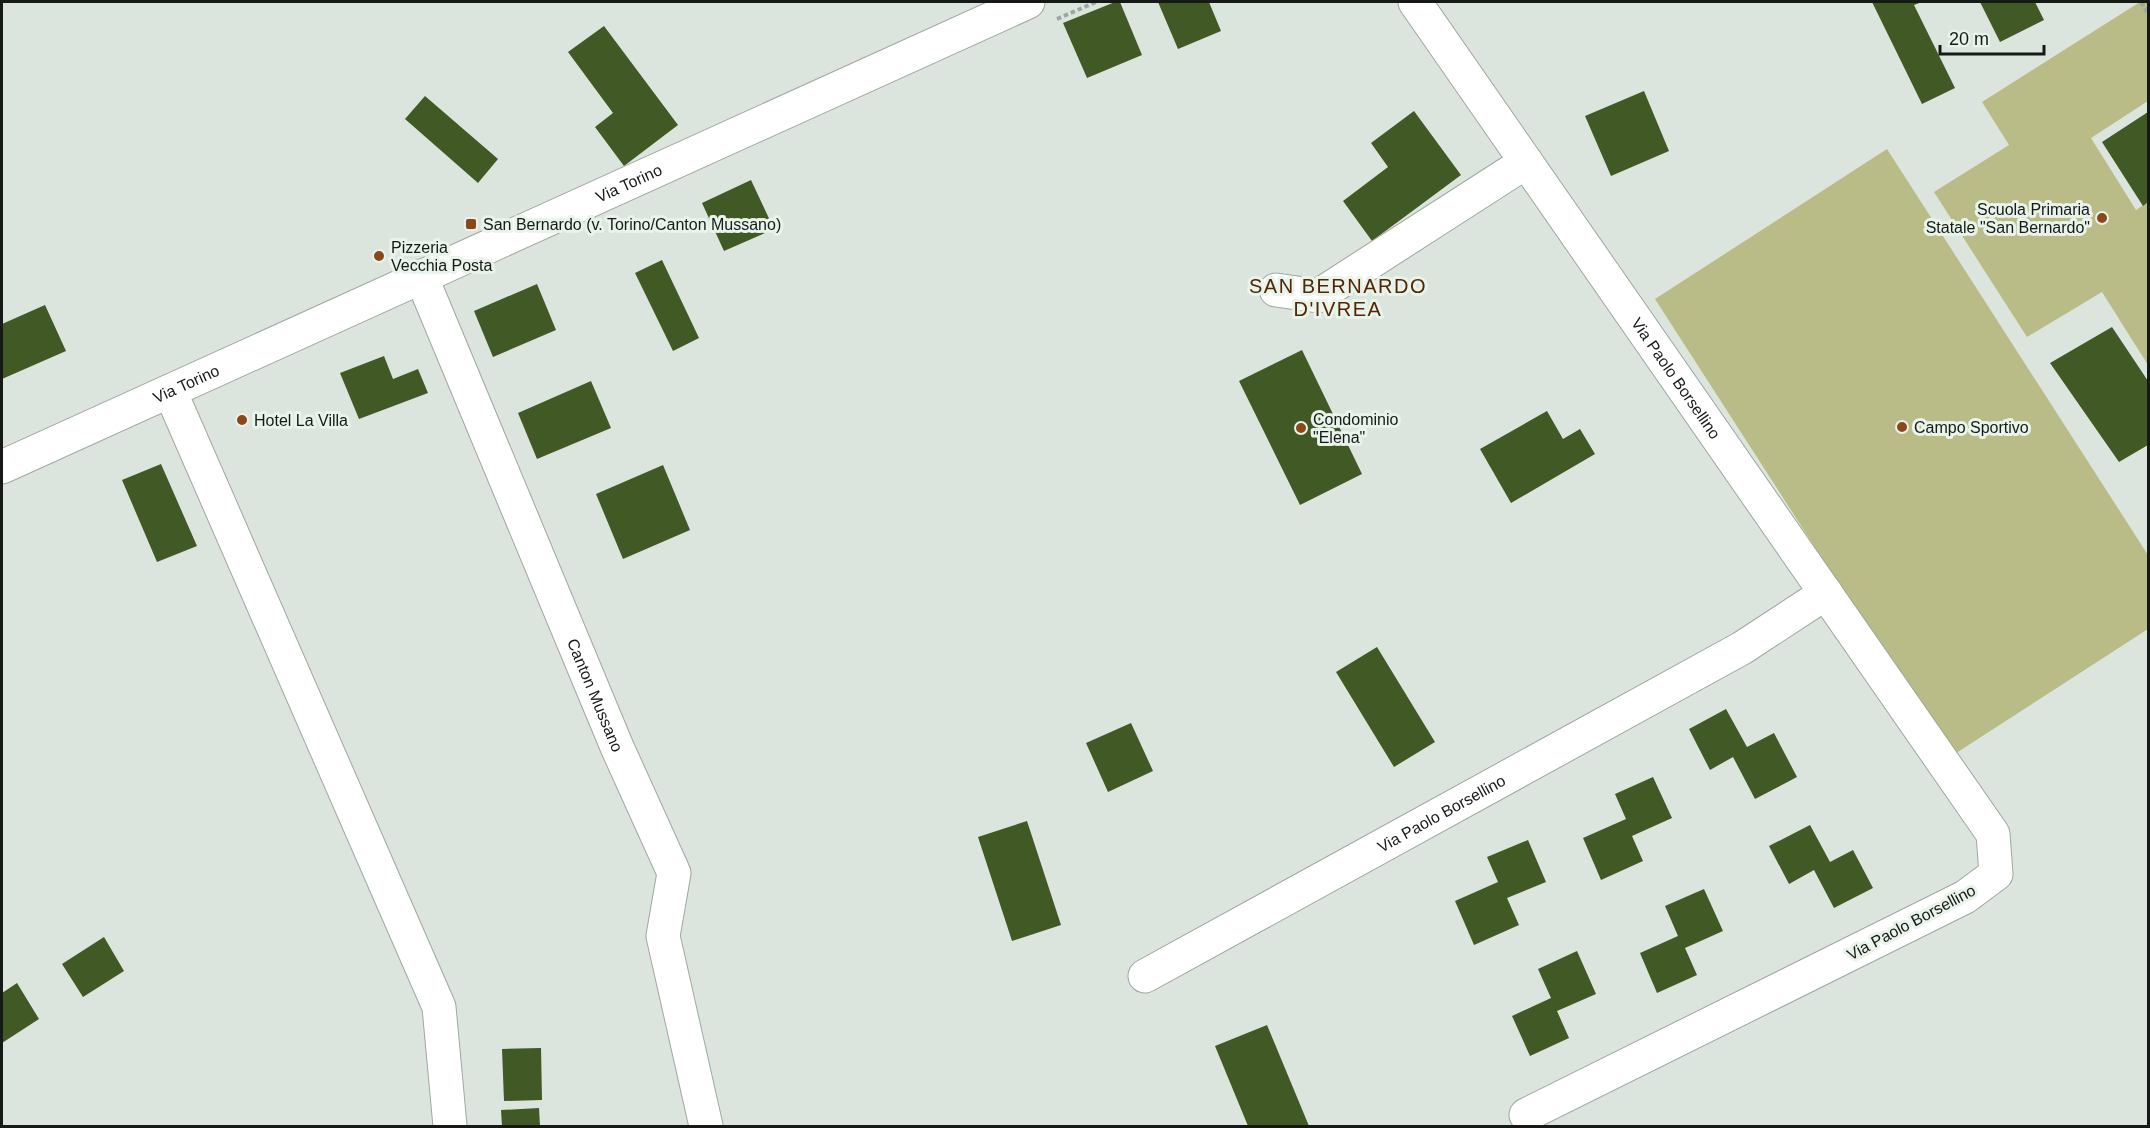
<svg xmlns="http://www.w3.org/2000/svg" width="2150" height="1128" font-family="Arial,sans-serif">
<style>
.green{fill:#babc87}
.building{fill:#415924}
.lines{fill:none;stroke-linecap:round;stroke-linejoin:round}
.minor-casing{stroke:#9ea89f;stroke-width:35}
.path{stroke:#9ea6a0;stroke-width:4;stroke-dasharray:4.5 3;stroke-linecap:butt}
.minor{stroke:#fff;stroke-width:33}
.poi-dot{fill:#8c481c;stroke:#e8f3ea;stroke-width:2}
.labels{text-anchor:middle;stroke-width:6;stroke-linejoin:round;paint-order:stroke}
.street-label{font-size:16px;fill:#161a17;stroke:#e8f3ea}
.poi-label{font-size:16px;fill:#161a17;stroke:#e8f3ea;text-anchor:start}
.quarter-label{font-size:20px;letter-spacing:1.5px;fill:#532505;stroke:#e8f3ea}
</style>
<rect width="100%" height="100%" fill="#dbe5dd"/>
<path class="green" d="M2140,2H2148V101L2091,138L2136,210L2148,202V365L2102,292L2027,337L1934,192L2009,145L1982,102Z
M1887,149L2148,555V629L1950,757L1655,299Z"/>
<path class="building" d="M1115,2H1120L1142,55L1087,78L1063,23Z
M1158,2H1209L1221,31L1178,49Z
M1872,2H1922L1914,5L1955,88L1922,104Z
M1980,2H2035L2044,20L2000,42Z
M604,26L678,125L624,166L595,127L613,113L568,52Z
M1644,91L1669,151L1611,176L1585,116Z
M425,96L498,159L478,183L405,119Z
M1414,111L1461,175L1372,241L1343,201L1388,167L1371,143Z
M2148,112V202L2143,206L2102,142Z
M751,180L774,229L724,251L702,203Z
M662,260L699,338L673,351L635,273Z
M537,284L556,330L493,357L474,311Z
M45,305L66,351L2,379V324Z
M2112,327L2148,381V445L2119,462L2050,363Z
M1302,350L1362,474L1300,505L1239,381Z
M384,356L393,379L418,369L428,393L359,419L340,373Z
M591,381L611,428L537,459L518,413Z
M1547,411L1563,439L1580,429L1595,454L1511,503L1480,449Z
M161,464L197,546L157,562L122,480Z
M663,465L690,530L623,559L596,494Z
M1377,647L1435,742L1394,767L1336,672Z
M1726,709L1747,747L1774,733L1797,777L1755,799L1733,757L1710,770L1689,729Z
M1131,723L1153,771L1108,792L1086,743Z
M1653,777L1672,818L1632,836L1643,861L1601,880L1583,838L1626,819L1615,794Z
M1027,821L1061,925L1012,941L978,837Z
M1810,825L1830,862L1853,850L1873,888L1834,908L1814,870L1789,884L1769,846Z
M1528,840L1546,882L1507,898L1519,925L1474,945L1455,901L1498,882L1487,857Z
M1704,889L1723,931L1685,948L1697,975L1657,993L1640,953L1678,936L1665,906Z
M104,937L124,971L83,997L62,964Z
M1577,951L1596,994L1557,1011L1569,1038L1530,1056L1512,1016L1551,998L1538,969Z
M17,983L39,1019L2,1043V993Z
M1267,1025L1309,1126H1248L1215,1046Z
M541,1048L542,1100L504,1101L502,1049Z
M539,1108L540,1126H502L501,1110Z"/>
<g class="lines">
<g class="minor-casing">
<g id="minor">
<path id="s1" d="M1415,2L1993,834L1996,874L1965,897L1526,1115"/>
<path id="s2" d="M421,276L617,747L674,873L663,936L706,1126"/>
<path d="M1276,290L1318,296L1526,162"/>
<path d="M170,391L439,1007L450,1126"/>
<path id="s3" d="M2,467L1028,2"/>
<path id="s4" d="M1145,976L1742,648L1826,593"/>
</g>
</g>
<path class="path" d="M2141,2L2148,14
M1057,19L1096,2"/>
<use href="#minor" class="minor"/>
</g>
<g class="poi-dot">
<circle cx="2102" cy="218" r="6"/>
<rect x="465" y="218" width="12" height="12" rx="3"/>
<circle cx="379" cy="256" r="6"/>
<circle cx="242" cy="420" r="6"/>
<circle cx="1902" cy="427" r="6"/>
<circle cx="1301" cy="428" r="6"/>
</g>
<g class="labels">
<g class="street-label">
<text dy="6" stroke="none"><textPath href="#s3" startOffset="688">Via Torino</textPath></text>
<text dy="6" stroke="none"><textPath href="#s1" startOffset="458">Via Paolo Borsellino</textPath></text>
<text dy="6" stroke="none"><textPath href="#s3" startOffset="202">Via Torino</textPath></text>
<text dy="6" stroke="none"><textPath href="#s2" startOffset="454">Canton Mussano</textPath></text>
<text dy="6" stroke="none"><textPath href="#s4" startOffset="338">Via Paolo Borsellino</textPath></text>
<text transform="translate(1911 922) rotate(-28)" y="6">Via Paolo Borsellino</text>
</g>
<g class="poi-label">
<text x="2090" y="215" text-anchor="end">Scuola Primaria<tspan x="2090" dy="18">Statale "San Bernardo"</tspan></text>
<text x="483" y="230">San Bernardo (v. Torino/Canton Mussano)</text>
<text x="391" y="253">Pizzeria<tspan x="391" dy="18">Vecchia Posta</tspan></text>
<text x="1313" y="425">Condominio<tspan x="1313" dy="18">"Elena"</tspan></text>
<text x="254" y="426">Hotel La Villa</text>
<text x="1914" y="433">Campo Sportivo</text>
</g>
<g class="quarter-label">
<text x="1338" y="293">SAN BERNARDO<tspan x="1338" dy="23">D'IVREA</tspan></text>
</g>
</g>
<rect width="2150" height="1128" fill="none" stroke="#161a17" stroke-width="6"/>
<path d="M1940 45v9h104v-9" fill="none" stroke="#161a17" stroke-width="3"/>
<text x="1949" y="45" font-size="18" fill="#161a17" stroke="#e8f3ea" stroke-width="4.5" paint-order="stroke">20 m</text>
</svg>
